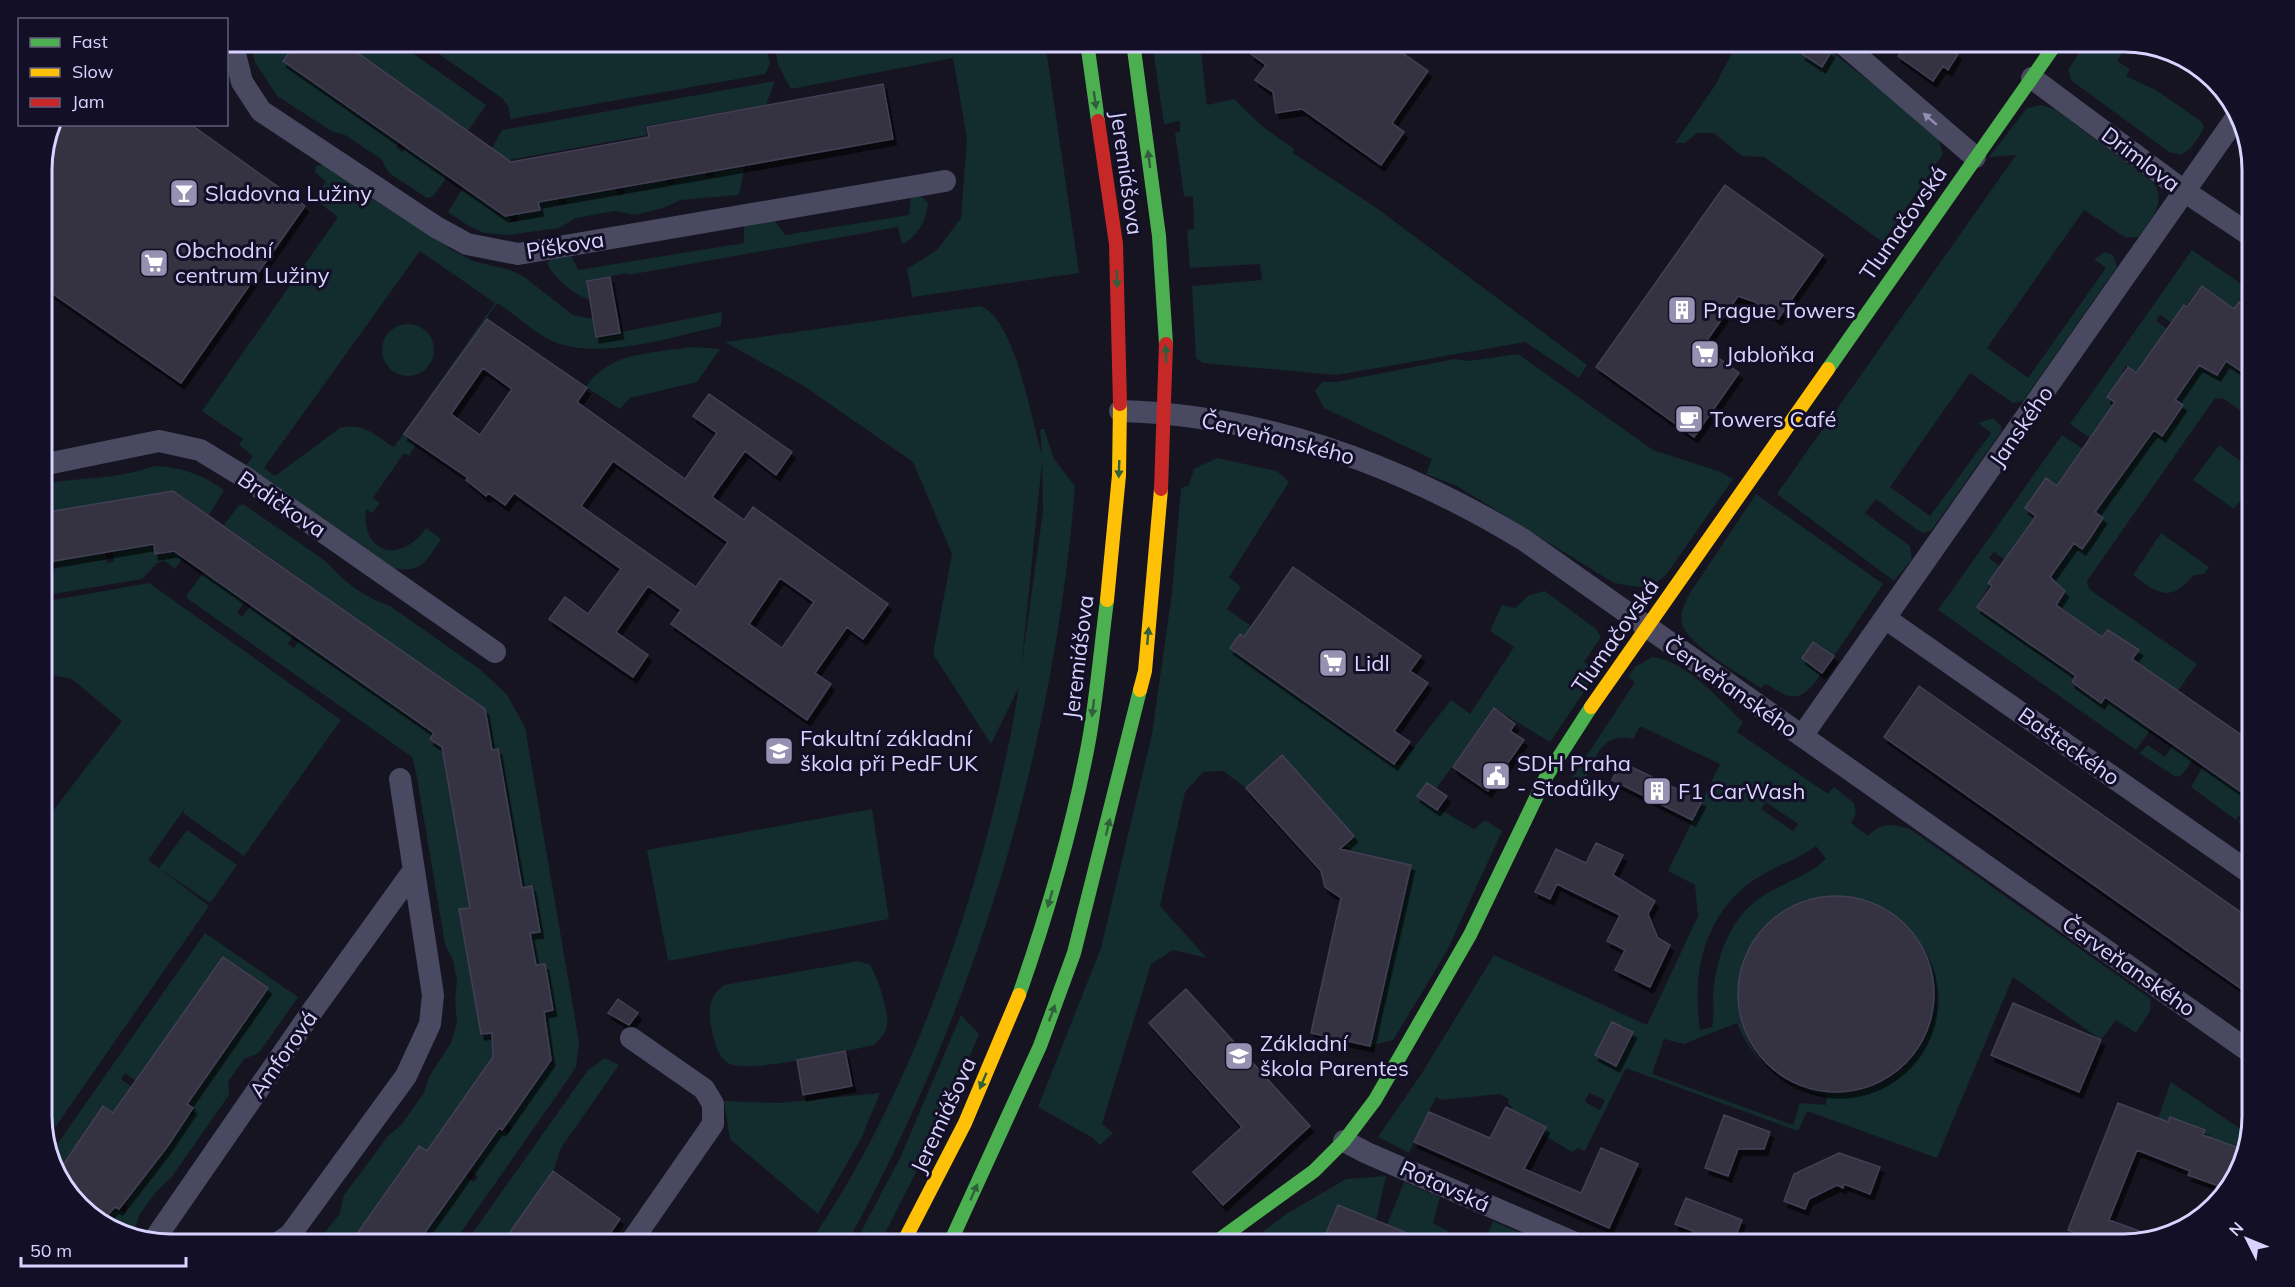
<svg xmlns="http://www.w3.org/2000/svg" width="2295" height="1287" font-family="Mulish,sans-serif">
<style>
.green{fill:#132c2d;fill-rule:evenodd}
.building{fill:#343243;stroke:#433f54;stroke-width:1.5;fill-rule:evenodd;filter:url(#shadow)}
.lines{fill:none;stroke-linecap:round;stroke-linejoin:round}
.street{stroke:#4a4962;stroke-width:22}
.fast{stroke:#4caf50;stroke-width:14}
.slow{stroke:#ffc107;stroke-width:14}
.jam{stroke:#c62828;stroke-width:14}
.oneway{fill:#305f3b}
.oneway2{fill:#928eb0}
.labels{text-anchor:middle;stroke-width:6;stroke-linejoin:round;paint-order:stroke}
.street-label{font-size:22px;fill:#d9d4ff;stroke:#130f26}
.poi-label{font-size:22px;fill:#d9d4ff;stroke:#130f26;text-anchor:start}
.rim{fill:none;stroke:#d9d4ff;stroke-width:3}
</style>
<defs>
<filter id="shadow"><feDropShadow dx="3.5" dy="6" stdDeviation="0" flood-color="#0009"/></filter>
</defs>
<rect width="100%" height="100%" fill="#161421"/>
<path class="green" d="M249,42H291L295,45L283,62L399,143L396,147L402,152L406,147L447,177L433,196L427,198L389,173L381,159L345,135L333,132L277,96L255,62Z
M342,42H397L486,105L468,131Z
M422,42H765L770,64L765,74L510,119L509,108L503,99Z
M774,42H1045L1079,273L912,297L907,269L937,250L961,218L967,138L953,58L791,89L778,65Z
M1152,42H1200L1207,105L1234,99L1262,126L1294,149L1293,153L1375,207L1587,365L1579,378L1525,342L1337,375L1203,363L1196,358L1192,286L1262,280L1260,264L1190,268L1187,230L1194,229L1193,197L1184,196L1175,133L1180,132V121L1164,124Z
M1738,42H1785L1822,66L1832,52L1937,135L1943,154L1883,242L1764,157L1742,156L1714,133H1697L1685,143H1675L1714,87Z
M2086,42L2129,43L2117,61L2130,69L2126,76L2156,90L2202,122L2204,127C2199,138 2192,149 2181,155L2169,152L2072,81L2068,70Z
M775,81L766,105L645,126L647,135L509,160L492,148L502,130Z
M2042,105L2056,110L2155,184C2166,205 2150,220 2138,237L2126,238L2084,210L1987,348L2028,378L2106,268L2094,259L2105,252L2113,255L2117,267L2023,401L2013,403L1970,373L1890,487L1930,516L1991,433L1978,423L1993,418L2001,426V432L1931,531L1923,533L1916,529L1876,499L1865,513L1910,546L1912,559L1894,581L1777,494L2016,155L1989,157L2027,108Z
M326,164L452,250L473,261L510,270L523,276L573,315L593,319L597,337L722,312L721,326C672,337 595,362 550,340C531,330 515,314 497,303L405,435L417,443L409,456L404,453L373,498L380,503L372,513L366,509C361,555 402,564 426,528L441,539C424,566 419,574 387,567L244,468L253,456L239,445L243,439L202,411L338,217L314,199L326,182L315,172L316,166ZM420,251L495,303L394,447C375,436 364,422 340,428L275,476L264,468Z
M745,165L739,195L681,200L663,208L635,215L615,211L576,218L559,228L509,235L484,233L469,226L448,212L463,188L481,200L486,193L494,191L498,215L509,213L511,222L518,221L517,212L556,193L559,205L566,204L564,192L615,185L618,195L625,194L623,182L667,178L668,185L675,183L674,177L706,171L707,178L714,177L713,170Z
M911,196H921L928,203C927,219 917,238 902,244L898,227L628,275L627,273L587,281L590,298L613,295C606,296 597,299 589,299C577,298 550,274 547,263L553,257L570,253L578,270L744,243V226L774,220L785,235L909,215Z
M2192,250L2253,292V322L2245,306L2251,296L2246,294L2234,309L2202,286L2172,323L2160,315L2156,321L2167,329L2136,373L2126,366L2122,372L2132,379L2108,397L2115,402L2091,436L2129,463L2154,430L2183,405L2175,400L2199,365L2206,371L2224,359L2253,379V419L2224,399L2215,398L2087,581L2089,589L2197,664L2136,750L1938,610L2062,435L2083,449L2090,438L2070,424ZM2081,452L2119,479L2095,512L2103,518L2082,548L2074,543L2050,577L2058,583L2053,602L2102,637L2108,630L2113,633L2108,641L2138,651L2132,659L2166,683L2140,721L2105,697L2100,703L2095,699L2099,693L2082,681L2077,688L2071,683L2076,676L1977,607L2000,566L1989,558L1994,552L2005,560L2036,516L2025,508L2045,479L2057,486Z
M980,306C1015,317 1031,420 1042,454L1040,429H1044L1054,459L1075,486C1054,752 974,1012 846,1245H808C914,1093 990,870 1019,687L991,744L933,654L952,554L913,462L804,386L725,342ZM1042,462L1043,511L1021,669Z
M382 350a26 26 0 1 1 52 0a26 26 0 1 1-52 0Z
M693,347L720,349L697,382L630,398L620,409L586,387C609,351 654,353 693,347Z
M1518,354L1653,450L1721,472L1733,479L1666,575L1653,585L1639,587L1614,583L1457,486L1426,474L1432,459L1324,408L1315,391L1322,382H1336L1455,359L1469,361Z
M2219,445L2253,470V484L2234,509L2193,480Z
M1217,458L1277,471L1289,482L1229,577L1241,587L1227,609L1251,626L1244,637L1240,634L1230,649L1394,764L1400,765L1451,700L1470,714L1514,647L1490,631L1502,605L1515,608L1529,595L1545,591L1596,629L1601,637L1584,662L1598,671L1550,742L1494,708L1436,789L1427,783L1417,796L1474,829L1485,820L1502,831L1447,951L1393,1040L1370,1046L1411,865L1352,851L1344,845L1354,836L1281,755L1246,788L1223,771L1203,772L1185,792L1160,906L1207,958L1173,950L1151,964L1102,1124L1113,1133L1100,1145L1093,1138L1038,1107L1101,948L1152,734L1172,593L1181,488L1189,485L1194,469Z
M154,466C181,467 202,474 224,490L209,515L190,502L185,510L177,511L173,491L42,513V484C80,477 117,480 154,466Z
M1756,494L1883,584L1834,656L1813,642L1802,658L1822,673C1801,701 1796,703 1766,684L1761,688C1742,675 1688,646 1682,624C1679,613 1685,603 1690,593Z
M243,504L327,562C343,582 366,598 390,606L481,670L507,695L525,727L579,1042L576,1067L564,1085L452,1245H416L464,1177L462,1174L474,1182L478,1177L466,1168L496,1125L508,1134L512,1128L500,1119L524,1099L536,1082L528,1069L552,1064L544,1012L555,1009L554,1003L543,1004L545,964L536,965L530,933L540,932L523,895L534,893V886L522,888L498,749L492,750L484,709L224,525L238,506Z
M2161,533L2209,567L2204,574L2194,575C2189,579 2186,585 2180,588C2163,601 2147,585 2133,575Z
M162,543L183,557L175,569L165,561L157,563L142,579L42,596V564L47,563L49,573L55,571L53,561L105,552L107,563L114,561L112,551L154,544L155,554L162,553Z
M204,572L245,601L237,613L242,617L251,605L294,635L288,644L294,648L300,639L434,733L430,739L436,743L440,738L470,908L459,909L460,917L481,1034L492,1033L495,1054L427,1151L418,1146L414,1152L423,1158L407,1163L349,1245H310L326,1231L340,1213L344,1195L388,1136L401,1125L424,1093L430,1075L451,1043L457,1022L455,1000L457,981L453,960L445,944L416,772L412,757L188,599L186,596Z
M149,583L341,720L244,856L183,813L185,808L148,860L159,868L187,830L237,865L210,903L159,868L209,906L47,1139L42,1124V825L122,721L72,679L42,673V602Z
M1652,657C1685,660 1720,700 1743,722L1737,732L1828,794L1834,787L1854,803L1856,814L1851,823L1868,836C1881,822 1893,824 1910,829L2151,999L2150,1011L2136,1033L2116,1020L2101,1040L2013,977L1937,1158L1807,1111L1798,1131L1626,1068L1585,1151L1578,1148L1572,1152L1508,1114L1512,1107L1508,1104L1509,1099L1499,1094L1442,1100L1436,1097L1409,1153L1378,1137L1422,1073L1494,955L1647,1025L1698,916L1695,885L1668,871L1720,764L1640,726L1633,739C1602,732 1595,758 1585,781L1572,778L1635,682L1628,677L1635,667ZM1766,802L1798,824L1793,831L1761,809ZM1816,846L1826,859C1808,876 1784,882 1763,896C1733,914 1718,952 1714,986C1712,1000 1715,1013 1712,1027L1700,1030C1692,973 1703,918 1751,882C1771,867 1796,861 1816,846ZM1830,896C1975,904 1959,1096 1832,1093C1714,1089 1701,916 1830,896ZM1612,1022L1633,1032L1616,1066L1595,1055ZM1737,1023C1753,1063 1784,1087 1827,1095L1826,1105L1800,1103L1793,1125L1652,1074L1664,1039L1684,1044ZM1589,1093L1605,1100L1600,1110L1585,1102Z
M2148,745L2165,757L2173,745L2193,759L2182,775L2176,777L2139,753Z
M2203,766L2253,800V833L2238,822L2248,807L2246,806L2236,820L2191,787Z
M872,809L889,919L668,961L647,850Z
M205,933L298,997L259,1053L244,1059L228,1082L229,1095L171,1178L156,1192L140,1214L132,1235L107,1228L101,1222L115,1207L125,1213L128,1207L119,1201L183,1110L192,1116L196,1110L187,1104L268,989L223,957L136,1081L125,1073L121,1079L132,1087L113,1113L103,1106L57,1174L51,1153Z
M859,961L870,965C878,978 889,1011 887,1025C886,1034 879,1039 874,1045C849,1050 745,1075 728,1063C716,1055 714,1039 711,1026C708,1008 710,996 724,985Z
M961,1015L979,1034L946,1113L879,1245H854L900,1158Z
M605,1058L619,1065L561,1148L553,1172L501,1245H464L588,1070Z
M2171,1082L2248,1134L2244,1150L2203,1135L2205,1130L2186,1128L2158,1118Z
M880,1093L861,1139L818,1214L730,1139L724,1101L779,1103Z
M1386,1176L1376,1221L1321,1245H1244L1288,1213L1346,1179Z
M1404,1182L1440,1197L1433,1223L1448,1231L1442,1245H1425L1387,1225Z
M1493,1221L1547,1245H1483Z"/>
<path class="building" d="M297,42H342L511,162L649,137L647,127L883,84L893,139L538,202L540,210L505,216L283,61Z
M1256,42H1387L1428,71L1392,123L1404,132L1381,165L1302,109L1276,113L1273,92L1255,80L1266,65L1251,54Z
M1809,42H1815L1831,52L1822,67L1802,54Z
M1908,42H1921L1932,50L1938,42H1941L1958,54L1948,70L1943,66L1933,81L1898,56Z
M52,124H190L305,206L181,383L42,286V163Z
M1725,185L1823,255L1778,319L1755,302L1738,296L1705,343L1717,357L1739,373L1694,437L1596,367Z
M610,277L620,333L596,337L587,281Z
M2202,286L2234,309L2239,302L2253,311V379L2226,361L2217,375L2199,365L2175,400L2183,405L2162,436L2154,430L2095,512L2103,518L2090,538L2082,549L2074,543L2050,577L2065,591L2056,605L2102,637L2108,630L2139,650L2132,659L2253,743V800L2105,697L2101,703L2072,682L2076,676L1977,607L1992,586L1988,583L2036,516L2025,508L2046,478L2057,486L2115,402L2107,397L2128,367L2136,373L2184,305L2187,307Z
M487,319L587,388L577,402L685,479L717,433L693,416L709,394L792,452L776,475L745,451L712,497L744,520L753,507L888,604L863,639L847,627L815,673L831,684L807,720L671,624L681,610L648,586L616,632L648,655L633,677L549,619L565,597L588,614L621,569L514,493L505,505L488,493L486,496L466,480L468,478L404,434ZM483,368L512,389L480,435L451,414ZM613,461L728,542L696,587L581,506ZM780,578L814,602L782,648L749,624Z
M173,491L485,709L492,750L498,749L522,888L532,886L540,932L530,933L536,965L545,964L553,1010L544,1012L551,1060L502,1130L499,1128L416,1245H349L419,1146L427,1151L493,1057L492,1033L481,1034L459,909L470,908L442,747L430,739L434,733L174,551L155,554L154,544L42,563V513Z
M1293,567L1421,656L1410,671L1428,683L1394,731L1410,742L1394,764L1230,648L1240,634L1244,637Z
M1813,642L1834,656L1822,673L1802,658Z
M1919,686L2253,921V997L1884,737Z
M1494,708L1515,724L1510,731L1524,740L1488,791L1453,767Z
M1282,755L1354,836L1340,849L1411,865L1370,1046L1311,1033L1341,898L1325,887L1321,871L1246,788Z
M1621,762L1702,801L1692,820L1612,780Z
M1427,783L1447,796L1437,810L1417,796Z
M1596,843L1623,855L1613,875L1655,901L1648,914L1658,938L1670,945L1650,987L1615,970L1625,950L1607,941L1620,915L1557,884L1550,899L1535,892L1556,849L1586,863Z
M1738 994a98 98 0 1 1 196 0a98 98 0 1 1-196 0Z
M223,957L268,988L187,1104L193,1108L167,1147L119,1209L115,1207L101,1222L59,1181L57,1174L103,1106L113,1113Z
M1186,989L1310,1126L1223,1205L1193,1172L1242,1127L1149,1023Z
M618,999L638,1013L629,1025L608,1013Z
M2013,1003L2101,1040L2079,1092L1991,1055Z
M1612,1022L1633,1032L1616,1066L1595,1055Z
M845,1051L852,1086L803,1095L797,1060Z
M2118,1103L2168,1122L2170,1117L2205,1130L2203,1135L2244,1150L2236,1180L2227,1189L2188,1175L2190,1171L2137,1150L2109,1220L2155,1237L2125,1245H2106L2068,1230Z
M1506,1107L1546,1127L1524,1169L1581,1193L1601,1148L1638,1164L1609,1228L1414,1142L1429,1112L1490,1138Z
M1724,1115L1770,1132L1764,1149H1738L1728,1176L1705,1168Z
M1839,1153L1880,1167L1870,1194L1844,1184L1843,1188L1837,1185L1809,1199L1805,1209L1784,1201L1794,1174Z
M553,1171L620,1219L602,1245H501Z
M1686,1198L1742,1220L1732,1245L1713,1239L1711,1245H1708L1691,1238L1693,1231L1675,1224Z
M1338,1205L1434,1244V1245H1321Z"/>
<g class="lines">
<path class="street" d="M232,42L242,82L261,111L436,227L467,244L518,254L945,181
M1841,42L1975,157
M2032,78L2184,191L2253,237
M1120,411C1266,415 1400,465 1524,540L2253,1054
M42,465L159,441L200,450L246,478L495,652
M1885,618L2253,875
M1802,736L2238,115
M1344,1141L1367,1153L1580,1245
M154,1240L313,1010L414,870
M275,1245L290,1235L406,1076L430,1024L433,995L400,779
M629,1245L713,1124V1104L704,1089L631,1038"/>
<path class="fast" d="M1087,42L1098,121
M1133,42L1159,236L1166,344
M1828,369L2057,42
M1019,995C1048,912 1073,827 1089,740C1097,694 1101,646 1107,600
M949,1245L1040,1046L1074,953L1140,690
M1212,1245L1314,1171L1344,1141L1375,1100L1470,935L1546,777L1591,707"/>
<path class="slow" d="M1107,600L1119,475L1120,404
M1140,690L1145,671L1161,489
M1591,707L1828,369
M902,1245L965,1123L1019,995"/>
<path class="jam" d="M1098,121L1116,244L1120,404
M1161,489L1166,344"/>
</g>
<defs><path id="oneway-solid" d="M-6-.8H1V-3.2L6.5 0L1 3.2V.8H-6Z" transform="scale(1.5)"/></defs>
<g class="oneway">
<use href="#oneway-solid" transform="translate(1095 100) rotate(82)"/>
<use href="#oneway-solid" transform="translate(1149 159) rotate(-97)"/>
<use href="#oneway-solid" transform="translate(1117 279) rotate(89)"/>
<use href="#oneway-solid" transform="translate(1166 354) rotate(-93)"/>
<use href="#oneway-solid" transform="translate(1119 469) rotate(92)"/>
<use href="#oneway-solid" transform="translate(1148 636) rotate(-85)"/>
<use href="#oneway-solid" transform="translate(1093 708) rotate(97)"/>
<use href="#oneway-solid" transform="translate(1108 827) rotate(-76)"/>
<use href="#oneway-solid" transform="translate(1050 899) rotate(106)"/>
<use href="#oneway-solid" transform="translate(1052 1013) rotate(-70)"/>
<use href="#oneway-solid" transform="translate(983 1081) rotate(113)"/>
<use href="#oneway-solid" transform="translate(974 1192) rotate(-66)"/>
</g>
<use class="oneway2" href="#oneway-solid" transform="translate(1930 119) rotate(-139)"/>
<defs>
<g id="bar-square" transform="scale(1.5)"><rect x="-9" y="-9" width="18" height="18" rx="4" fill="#9591b1" stroke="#130f26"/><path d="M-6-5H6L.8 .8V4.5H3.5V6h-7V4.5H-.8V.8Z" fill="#fff"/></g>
<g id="supermarket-square" transform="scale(1.5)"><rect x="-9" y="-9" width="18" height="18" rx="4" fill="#9591b1" stroke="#130f26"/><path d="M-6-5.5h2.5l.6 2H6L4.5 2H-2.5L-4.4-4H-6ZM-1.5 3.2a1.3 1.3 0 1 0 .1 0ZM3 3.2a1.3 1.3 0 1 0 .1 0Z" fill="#fff"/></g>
<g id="building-square" transform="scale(1.5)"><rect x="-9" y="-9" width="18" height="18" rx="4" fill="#9591b1" stroke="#130f26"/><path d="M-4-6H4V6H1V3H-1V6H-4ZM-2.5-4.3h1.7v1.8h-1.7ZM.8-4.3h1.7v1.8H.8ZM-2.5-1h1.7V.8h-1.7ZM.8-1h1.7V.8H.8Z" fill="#fff"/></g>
<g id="cafe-square" transform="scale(1.5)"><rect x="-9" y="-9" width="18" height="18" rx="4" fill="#9591b1" stroke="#130f26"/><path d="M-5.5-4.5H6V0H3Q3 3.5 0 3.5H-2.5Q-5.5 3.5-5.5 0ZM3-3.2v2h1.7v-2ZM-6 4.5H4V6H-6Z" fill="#fff"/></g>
<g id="school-square" transform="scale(1.5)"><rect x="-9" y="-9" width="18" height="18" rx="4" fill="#9591b1" stroke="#130f26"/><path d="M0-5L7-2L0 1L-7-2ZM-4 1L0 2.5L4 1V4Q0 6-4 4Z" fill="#fff"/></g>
<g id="civic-square" transform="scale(1.5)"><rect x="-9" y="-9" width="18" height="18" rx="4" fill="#9591b1" stroke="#130f26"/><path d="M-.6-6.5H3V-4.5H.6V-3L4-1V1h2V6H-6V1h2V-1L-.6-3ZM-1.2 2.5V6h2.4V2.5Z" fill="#fff"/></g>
</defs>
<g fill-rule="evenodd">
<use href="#bar-square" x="184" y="193"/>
<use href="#supermarket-square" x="154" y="263"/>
<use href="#building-square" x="1682" y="310"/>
<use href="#supermarket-square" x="1705" y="354"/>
<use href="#cafe-square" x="1689" y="419"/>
<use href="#supermarket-square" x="1333" y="663"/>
<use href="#school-square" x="779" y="751"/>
<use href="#civic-square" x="1496" y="776"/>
<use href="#building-square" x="1657" y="791"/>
<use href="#school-square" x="1239" y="1056"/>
</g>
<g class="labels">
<g class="street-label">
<text transform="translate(2141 159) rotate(37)" y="8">Drimlova</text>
<text transform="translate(1127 173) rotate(82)" y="8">Jeremiášova</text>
<text transform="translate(1903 223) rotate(-55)" y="8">Tlumačovská</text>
<text transform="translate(565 245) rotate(-9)" y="8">Píškova</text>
<text transform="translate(2021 426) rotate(-55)" y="8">Janského</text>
<text transform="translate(1278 438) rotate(14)" y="8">Červeňanského</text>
<text transform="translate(282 504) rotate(34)" y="8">Brdičkova</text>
<text transform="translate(1615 636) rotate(-55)" y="8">Tlumačovská</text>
<text transform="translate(1078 657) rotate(-83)" y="8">Jeremiášova</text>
<text transform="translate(1731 687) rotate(35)" y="8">Červeňanského</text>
<text transform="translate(2069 746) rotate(35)" y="8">Bašteckého</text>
<text transform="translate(2129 966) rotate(35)" y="8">Červeňanského</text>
<text transform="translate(283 1054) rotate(-55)" y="8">Amforová</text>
<text transform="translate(943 1115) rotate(-65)" y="8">Jeremiášova</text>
<text transform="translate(1445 1186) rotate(24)" y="8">Rotavská</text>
</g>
<g class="poi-label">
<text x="205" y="201">Sladovna Lužiny</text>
<text x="175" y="258">Obchodní<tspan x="175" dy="25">centrum Lužiny</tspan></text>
<text x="1703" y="318">Prague Towers</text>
<text x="1726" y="362">Jabloňka</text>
<text x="1710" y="427">Towers Café</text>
<text x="1354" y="671">Lidl</text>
<text x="800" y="746">Fakultní základní<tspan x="800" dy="25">škola při PedF UK</tspan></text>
<text x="1517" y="771">SDH Praha<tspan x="1517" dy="25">- Stodůlky</tspan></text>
<text x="1678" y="799">F1 CarWash</text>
<text x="1260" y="1051">Základní<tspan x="1260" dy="25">škola Parentes</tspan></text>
</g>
</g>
<path d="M0 0H2295V1287H0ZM170 52H2124A118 118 0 0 1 2242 170V1116A118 118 0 0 1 2124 1234H170A118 118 0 0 1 52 1116V170A118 118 0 0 1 170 52Z" fill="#130f26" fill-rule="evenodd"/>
<path class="rim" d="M170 52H2124A118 118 0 0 1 2242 170V1116A118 118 0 0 1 2124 1234H170A118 118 0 0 1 52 1116V170A118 118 0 0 1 170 52Z"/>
<rect x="18" y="18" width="210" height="108" fill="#130f26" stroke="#625e7d" stroke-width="1.5"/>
<rect x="30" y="38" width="30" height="9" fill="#4caf50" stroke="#625e7d" stroke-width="1.5"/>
<text x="72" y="48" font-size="18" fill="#d9d4ff">Fast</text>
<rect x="30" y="68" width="30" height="9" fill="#ffc107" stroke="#625e7d" stroke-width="1.5"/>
<text x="72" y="78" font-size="18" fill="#d9d4ff">Slow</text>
<rect x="30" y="98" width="30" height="9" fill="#c62828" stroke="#625e7d" stroke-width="1.5"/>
<text x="72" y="108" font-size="18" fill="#d9d4ff">Jam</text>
<g transform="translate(2247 1239) rotate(313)" stroke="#130f26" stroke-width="4.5" paint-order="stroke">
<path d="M0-4.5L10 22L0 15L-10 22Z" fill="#d9d4ff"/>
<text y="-9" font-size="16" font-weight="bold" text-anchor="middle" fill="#d9d4ff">N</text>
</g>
<path d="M21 1257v9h165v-9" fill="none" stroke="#d9d4ff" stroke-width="3"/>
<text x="30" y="1257" font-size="18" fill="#d9d4ff" stroke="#130f26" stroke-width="4.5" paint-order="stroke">50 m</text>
</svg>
